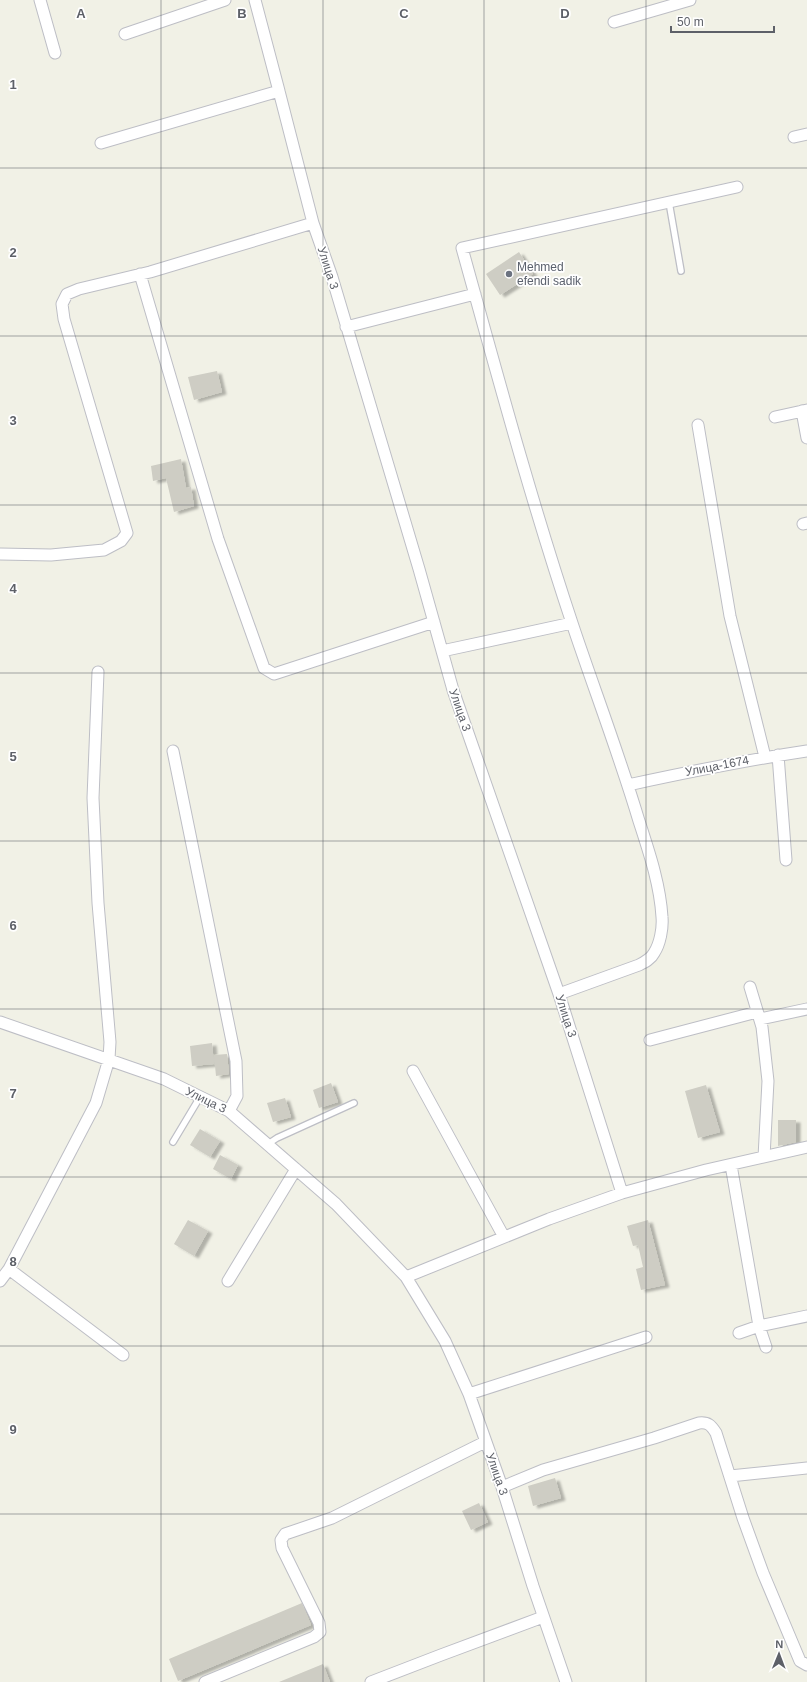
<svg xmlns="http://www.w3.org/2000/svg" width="807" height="1682" font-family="Helvetica,sans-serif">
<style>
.building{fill:#cecdc4;filter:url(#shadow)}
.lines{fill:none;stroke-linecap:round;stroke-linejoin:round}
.service-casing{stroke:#bdbec5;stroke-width:8}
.minor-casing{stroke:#bdbec5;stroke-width:13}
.service{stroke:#fff;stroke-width:5.5}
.minor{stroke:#fff;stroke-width:11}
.grid{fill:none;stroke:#5d6068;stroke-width:1;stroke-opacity:0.55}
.worship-dot{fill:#6b7280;stroke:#fff;stroke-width:1.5}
.labels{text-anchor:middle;stroke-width:3.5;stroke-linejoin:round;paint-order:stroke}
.worship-label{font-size:12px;fill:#5b616d;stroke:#fff;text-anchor:start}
.street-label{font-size:12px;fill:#5d6068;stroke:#fff}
.grid-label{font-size:13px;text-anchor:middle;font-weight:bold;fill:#5d6068;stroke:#fff;stroke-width:3.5;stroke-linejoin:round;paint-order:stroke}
</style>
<defs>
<filter id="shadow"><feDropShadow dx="4.5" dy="2.5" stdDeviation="1" flood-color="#0004"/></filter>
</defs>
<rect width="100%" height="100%" fill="#f1f1e6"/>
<path class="building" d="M519,252L533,274L500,295L486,274Z
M217,371L222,392L194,400L188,377Z
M181,459L186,488L191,487L194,506L174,512L166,478L153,481L151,466Z
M212,1043L214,1064L192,1066L190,1046Z
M227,1054L229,1074L216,1076L214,1055Z
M331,1083L338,1102L319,1108L313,1090Z
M706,1085L720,1132L698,1138L685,1091Z
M285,1098L291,1117L273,1122L267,1103Z
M778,1120H796V1142L778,1146Z
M200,1129L220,1141L210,1157L190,1145Z
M220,1155L238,1165L231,1179L213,1169Z
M188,1220L208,1231L194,1256L174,1244Z
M648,1220L665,1285L641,1290L636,1269L643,1267L638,1245L633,1246L627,1226Z
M555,1478L561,1498L533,1506L528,1486Z
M479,1503L488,1522L471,1530L462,1511Z
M302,1603L311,1625L178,1681L169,1659Z
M323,1664L330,1682H279Z"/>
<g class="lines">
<g class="service-casing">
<path id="service" d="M669,202L681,271
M173,1142L200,1097
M268,1144L277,1138L354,1103"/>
</g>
<g class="minor-casing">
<path id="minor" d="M40,0L55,53
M255,0L279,91
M614,22L690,0
M125,34L225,0
M794,137L807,134
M101,143L279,91L313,223L332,277L419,569L453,690L559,994L622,1193
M140,274L218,539L264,668L274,674L434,622
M346,327L475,294
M802,411L807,438
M775,417L807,410
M698,425L730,616L765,757
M803,524L807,523
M0,554L51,555L104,550L121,541L127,533L64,319L62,304L67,294L79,289L150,272L313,223
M442,651L572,623
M173,751L236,1061L237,1096L229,1111
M778,755L786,860
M628,785C688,772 747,760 807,751
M750,987L762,1027L768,1081L764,1157
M559,994L639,965C645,962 651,959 654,953C660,944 663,928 662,917C660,884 649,852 639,821C619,754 594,689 572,623C531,500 497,374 462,248L737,187
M760,1019L807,1009
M0,1022L164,1079L229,1111L336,1204L406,1277L445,1341L469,1394L502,1487L533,1586L566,1682
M650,1040L757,1012
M413,1071L504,1237
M731,1165L759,1326L766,1347
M9,1269L123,1355
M406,1277L549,1219L622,1193L706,1170L807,1147
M0,1281L9,1269L96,1103L109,1059L110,1042L98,903L93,798L98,672
M228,1281L296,1169
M739,1333L759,1326L807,1316
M469,1394L646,1337
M730,1476L807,1468
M502,1487L543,1470L654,1438L699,1423C708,1422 711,1425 716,1433L743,1518L763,1573L800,1661L807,1665
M205,1682L314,1637L320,1632L319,1623L282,1548L281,1540L285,1534L332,1518L485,1442
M371,1682L441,1655L543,1617"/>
</g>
<use href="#service" class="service"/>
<use href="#minor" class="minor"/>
</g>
<path class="grid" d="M161,0V1682M323,0V1682M484,0V1682M646,0V1682M0,168H807M0,336H807M0,505H807M0,673H807M0,841H807M0,1009H807M0,1177H807M0,1346H807M0,1514H807"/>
<circle class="worship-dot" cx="509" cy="274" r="4"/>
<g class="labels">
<g class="worship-label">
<text x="517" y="271">Mehmed<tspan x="517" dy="14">efendi sadik</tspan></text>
</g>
<g class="street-label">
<text transform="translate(328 268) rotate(72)" y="4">Улица 3</text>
<text transform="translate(460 710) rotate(71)" y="4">Улица 3</text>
<text transform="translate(717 766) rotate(-11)" y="4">Улица-1674</text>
<text transform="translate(566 1016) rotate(72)" y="4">Улица 3</text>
<text transform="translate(206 1100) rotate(26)" y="4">Улица 3</text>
<text transform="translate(497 1474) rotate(71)" y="4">Улица 3</text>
</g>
</g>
<g class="grid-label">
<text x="81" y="18">A</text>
<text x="242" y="18">B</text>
<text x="404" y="18">C</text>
<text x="565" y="18">D</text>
<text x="13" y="89">1</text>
<text x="13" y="257">2</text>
<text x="13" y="425">3</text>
<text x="13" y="593">4</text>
<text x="13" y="761">5</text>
<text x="13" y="930">6</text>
<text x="13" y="1098">7</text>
<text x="13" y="1266">8</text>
<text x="13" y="1434">9</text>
</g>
<g transform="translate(779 1654) rotate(1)" stroke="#ffffff" stroke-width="3" paint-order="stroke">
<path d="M0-3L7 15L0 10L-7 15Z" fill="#5d6068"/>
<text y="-6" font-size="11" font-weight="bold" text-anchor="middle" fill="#5d6068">N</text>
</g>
<path d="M671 26v6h103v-6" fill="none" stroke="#5d6068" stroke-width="2"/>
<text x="677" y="26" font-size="12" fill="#5d6068" stroke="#ffffff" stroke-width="3" paint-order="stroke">50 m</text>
</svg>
